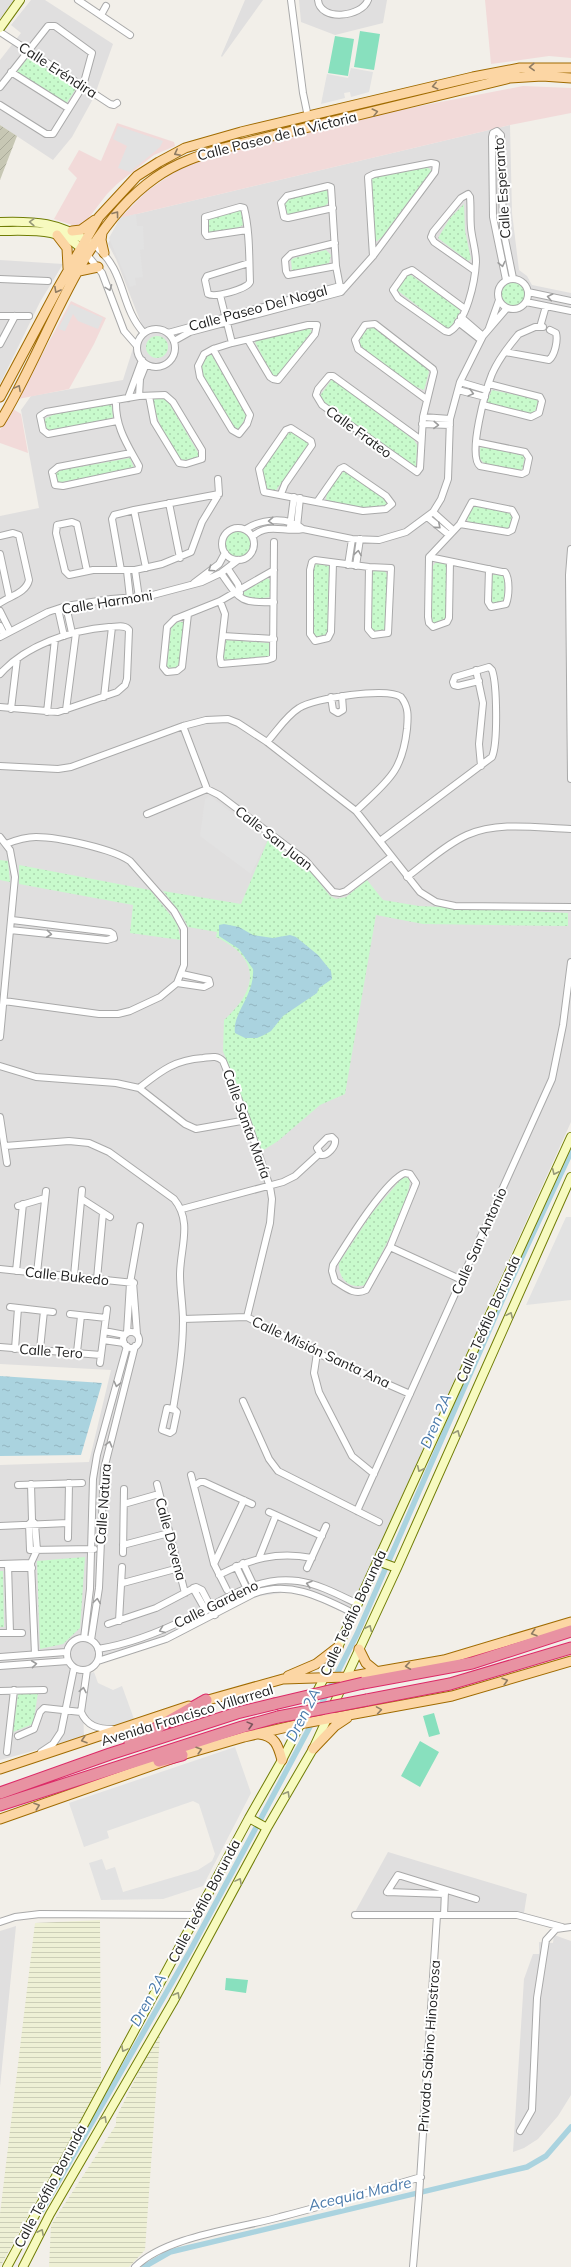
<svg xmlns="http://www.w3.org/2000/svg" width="571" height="2267" font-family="Mulish,sans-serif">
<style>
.residential{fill:#e0dfdf}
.commercial{fill:#f2dad9}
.construction{fill:url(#construction-furrows)}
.farmland{fill:url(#farmland-rules)}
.park{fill:url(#park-dots)}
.pitch{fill:#88e0be}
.parking{fill:#e2e2e2}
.water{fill:url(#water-ripples)}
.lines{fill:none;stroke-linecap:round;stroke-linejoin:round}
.canal{stroke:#aad3df;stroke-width:5.5}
.street-casing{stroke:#a9a9a9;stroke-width:8}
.secondary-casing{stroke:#707d05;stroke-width:10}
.primary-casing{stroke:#a06b00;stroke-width:11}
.highway-casing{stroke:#dc2a67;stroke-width:13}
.street{stroke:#fff;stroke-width:6}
.secondary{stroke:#f7fabf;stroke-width:8}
.primary{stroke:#fcd6a4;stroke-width:9}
.highway{stroke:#e892a2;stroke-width:11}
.highway-bridge-casing{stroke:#dc2a67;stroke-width:13;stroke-linecap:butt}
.highway-bridge{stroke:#e892a2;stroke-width:11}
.oneway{stroke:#8f7c63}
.oneway2{stroke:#979978}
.oneway3{stroke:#9c9c9c}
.oneway4{stroke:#7b545c}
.labels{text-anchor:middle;stroke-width:4;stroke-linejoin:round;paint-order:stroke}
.street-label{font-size:14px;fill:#222;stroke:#fff}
.water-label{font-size:15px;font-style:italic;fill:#4a7aab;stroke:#fff}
</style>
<defs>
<pattern id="construction-furrows" width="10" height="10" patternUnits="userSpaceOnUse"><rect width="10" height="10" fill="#c7c7b4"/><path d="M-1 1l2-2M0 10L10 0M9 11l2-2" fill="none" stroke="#abab9a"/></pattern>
<pattern id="farmland-rules" width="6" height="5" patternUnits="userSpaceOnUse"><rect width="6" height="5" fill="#eef0d5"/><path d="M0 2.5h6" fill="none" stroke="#ccceb7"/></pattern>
<pattern id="park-dots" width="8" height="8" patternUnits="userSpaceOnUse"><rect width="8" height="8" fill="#c8facc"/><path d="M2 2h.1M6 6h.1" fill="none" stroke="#acd6af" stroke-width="1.8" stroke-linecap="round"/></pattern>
<pattern id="water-ripples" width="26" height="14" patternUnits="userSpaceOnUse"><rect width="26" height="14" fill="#aad3df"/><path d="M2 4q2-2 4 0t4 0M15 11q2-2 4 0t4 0" fill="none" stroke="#92b5bf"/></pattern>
</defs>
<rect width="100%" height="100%" fill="#f2efe9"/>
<path class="residential" d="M0,0H16L0,19Z
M31,0H45L113,44L94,97L72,137L53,160L0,125V60L21,33L11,25Z
M245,0H263L222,57L221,56Z
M299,0H387L383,23L335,35L301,22Z
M510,125L512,213L519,270L527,276L532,285L571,293V1122L348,1615L312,1598L289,1592L253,1597L182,1635L159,1644L101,1661L89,1674L83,1708L84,1737L0,1760V1465L89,1462L111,1370L0,1364V516L39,508L21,410L31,396L123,380L141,323L116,259L108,244L120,218Z
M0,260L63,264L40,302L0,384Z
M388,1852L527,1894L524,1913L355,1912Z
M16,1926L0,2087V1931Z
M554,1935L571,1941V2095L558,2116L538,2139L524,2148L513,2152L524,1979L533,1954H539V1942L553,1943Z"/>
<path class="commercial" d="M485,0H571V58L549,56L491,64Z
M523,86L571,88V113L510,125L120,218L147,191L172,174L189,164L220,153L270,140L389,112Z
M117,123L174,142L175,146L154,155L117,184L107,194L84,224L78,227L54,219L77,178L68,169L79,150L101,161Z
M71,301L106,318L94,344L69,389L18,399Z
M13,409L21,414L28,453L0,443V430Z"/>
<path class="construction" d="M0,125L17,136L0,180Z"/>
<path class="farmland" d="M100,1920L101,2083L0,2267V2214L35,1923Z
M160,2036L145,2250L129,2267H49L51,2225L116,2125V2118L156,2037Z"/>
<path class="park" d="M29,57L77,87L66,104L16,71Z
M427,167L432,171L425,179L382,237L377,241H374L372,178Z
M325,189L329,193V202L325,206L290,215L287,213L285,204L288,199Z
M464,204L465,231L471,259L468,261L438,238L450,218Z
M239,209L241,210L243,225L236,229L207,234L208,219Z
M326,250L331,255L329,263L295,271L292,270L291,260L294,258Z
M408,273L459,309L460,312L450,328H446L397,290L399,284Z
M500 293a13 13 0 1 1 26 0a13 13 0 1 1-26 0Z
M370,326L375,327L427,368L429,372L424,390L414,386L360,347V338Z
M308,328L312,331L279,375L273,377L255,342L259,339Z
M146 347a11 11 0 1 1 22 0a11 11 0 1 1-22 0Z
M208,354H211L244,410L247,416L238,430L232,428L200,372L202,364Z
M332,379L414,440L417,445L416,467H414L321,400L319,397Z
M492,390L536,399L538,401L535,412L532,414L489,404L487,402Z
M161,398H166L200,456L185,461C174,458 151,411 154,399Z
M105,404H110L112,407L113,417L110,419L58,430L46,431L44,422L46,418L55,414Z
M293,431L308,443V447L276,490L267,491L262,470L263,466L289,432Z
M485,447L525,456L522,470L485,464L480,459V448Z
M130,458L134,468L57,483L55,474L57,471Z
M344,471L349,472L383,498L388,502L386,505L366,508L326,500L327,491Z
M473,506L512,513L514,516L509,529L468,522L467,517Z
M224 543a14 14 0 1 1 28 0a14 14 0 1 1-28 0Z
M437,561L446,564L447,567L446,619L433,624L431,622L433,566Z
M318,564L329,566V571L328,633L319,638L312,635L313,569L314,565Z
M384,570L387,575V626L385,630L372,631L370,627L371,575L374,571Z
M501,574L505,579L504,601L499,605L492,604V575Z
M267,578L270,580V597L248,600L244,596V592Z
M179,622H183L184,627L179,664L175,668H167V665L171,629L174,624Z
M226,640L269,643L270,655L267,657L223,660Z
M268,840L310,871L330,896L336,899L346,897L367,880L383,900L419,906L568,913V926L423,924L376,915L345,1094L320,1105L278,1141L262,1151L223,1051L224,1020C259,989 261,958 216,937L217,932L188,927L182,915L163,891L241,904Z
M0,860L8,861L10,882L0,880Z
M19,865L150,890L177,923L181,940L130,933L133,905L19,884Z
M409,1177C416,1191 374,1268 365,1285C349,1290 338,1278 339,1263L372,1213L402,1178Z
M85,1557L80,1628L63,1644L40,1649L37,1561Z
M0,1571H3L4,1627H0Z
M38,1693L33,1724L13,1732L18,1694Z"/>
<path class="pitch" d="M360,31L380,34L374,70L354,67Z
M335,36L354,39L348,76L328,73Z
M434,1713L440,1734L429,1737L423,1716Z
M420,1741L439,1752L420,1787L401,1776Z
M226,1978L248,1980L246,1993L225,1990Z"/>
<path class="parking" d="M351,68L373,72L369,92L351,97L350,92L344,93L345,98L321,104L327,74L348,78Z
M118,126L163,141L160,147L130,172L118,168L127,146L113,139Z
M136,214L137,226H143L144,249L140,250L143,277L135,278L136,285L130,287L109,238L120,218Z
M71,304L103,318L98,329L78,321L73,314L65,331L58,329Z
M210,796L267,840L251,874L200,836L205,799Z
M566,1217H571V1300L526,1305Z
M94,1672L98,1683L113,1690L122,1686L134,1719L111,1727L95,1725L85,1715L83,1708L89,1674Z
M235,1747L251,1793L203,1886L163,1899L101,1900L89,1863L102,1859L106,1870L115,1867L123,1892L198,1870L212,1861L215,1854L199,1804L193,1801L107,1831L109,1838L84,1847L69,1803Z"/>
<path class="water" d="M224,924L239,927L253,935L273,938L290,935L296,937L318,955L331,971L332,979L319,988L317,993L283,1016L271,1031L264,1035L257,1038H245L235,1033C232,1013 255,995 253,969L239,949L219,936V925Z
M0,1376L102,1383L81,1455L0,1456Z"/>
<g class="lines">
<path class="canal" d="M319,1709L357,1634L508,1287L571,1152
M42,2210L190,1951L313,1721
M144,2267L170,2252L527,2167L546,2156L571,2127"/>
<g class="street-casing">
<path id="street" d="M78,0L130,35
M291,0L303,93L308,117
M318,0C320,22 362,17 368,0
M101,15L106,6
M0,32L110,104L114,105L117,103
M11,72L68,108
M0,87L48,26H55L92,53L83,86L53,134H46L0,105
M333,208L288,218L284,217L281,203L287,196L328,186L331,187L336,266L341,292
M247,230L207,236L205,233V217L240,207L244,208C250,231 249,258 250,282C247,289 215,298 208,294L205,280L207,276L249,263
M335,243L291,254L285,260L286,271L288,275L336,266
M94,245C127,271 119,306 144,333
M88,256L102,273L124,331L137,346
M498 294a15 15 0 1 1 30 0a15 15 0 1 1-30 0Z
M0,279L48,281
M506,280L493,217L492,137L493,133L497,131L501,135L503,229L513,278
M528,292L571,301
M220,295L232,343
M526,302L571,311
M465,309L412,270L405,273L393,290L398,298L445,331L449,332C467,322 475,281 476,262C476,250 472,239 471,228C470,218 471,207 470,197L468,194L461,198L433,232L431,237L434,242L474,270
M0,316H29
M461,317L483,336
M458,322L481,340
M540,327L546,306
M489,328L499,300
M137 348a19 19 0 1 1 38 0a19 19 0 1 1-38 0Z
M168,333L340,286L343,287
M519,334L535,327H543
M174,341L190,332L341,292L373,256L435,172L436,164L431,163L374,174L368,177L373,256
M0,344L15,316
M213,349L250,415L247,424L239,434L232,430L200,377L198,366L204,354L213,349L232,343L308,325H317L315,334L278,380L273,379L270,377L248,340
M505,352L549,360C555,355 558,340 556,333L550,330
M460,382L487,390
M458,390L485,397
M139,396L140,379L146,364
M128,398L142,360
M116,400C115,427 127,444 139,466L138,470L63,486L55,485L52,472L58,467L131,453
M483,405L531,417L539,413L542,401L540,397L489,384
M423,417L450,419
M117,421L48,434L43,430L40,416L46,412L139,396L165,395L173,402L202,450V459L186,464L179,463L154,422L149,396
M422,424L450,425
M421,440L333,376H329L318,389L316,395L322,405L417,472L420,468L423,417L434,372L433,369L375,324L365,325L355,340L358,349L426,399
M476,442L525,452L529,458L526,472L522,474L480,466C467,456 486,389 492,374C498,360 508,347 518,335
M281,494L285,484L312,445L311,441L291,428L286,430L259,469L264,492L363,511L386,509L392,504L386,496L344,467L340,469L317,502
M169,503L180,558
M134,510L219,494
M433,512L453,530
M427,517L449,535
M290,527L294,497
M297,527L300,498
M222 544a16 16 0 1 1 32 0a16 16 0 1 1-32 0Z
M246,529C262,519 287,516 303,529
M0,536L13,533L19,535L29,580C26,593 10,596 0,603
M253,536C269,522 285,533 303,529L352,539L379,540L406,532L433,512L441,499L448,479L450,419L460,382L483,336L507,308
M571,549L569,575L571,779
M0,554L9,596
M429,557L502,572H505C510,579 509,596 506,604L491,607L488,602L489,569
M450,562L449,618L447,622L433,627L429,623L428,617L429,557L460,524L472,502L512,510L516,517L512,530L508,532L460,524
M333,563L331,632L328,638L315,641L310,634V570L312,562L315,560L369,567L391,568L388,633L373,635L368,629L369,567
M348,565L352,539
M356,566L360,539
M228,569L238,584L240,593
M121,570L112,519L114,515L134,510L146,568
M135,570L139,598
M87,571L77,524L72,522L57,525L56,533L65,571L69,575L93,570H135L162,564L191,552L202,522L219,494L218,479
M127,571L130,598
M221,573C240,600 239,603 274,602
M194,583L219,564L225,553
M220,601L225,614L220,657L221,664L267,660L273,658L274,542
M66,606L72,633
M58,609L64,636
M0,611L10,631
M188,614L182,667L177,671L167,672L163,667L167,627L175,619L220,601L274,570
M0,626L4,634
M223,636L274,639
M0,637L48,612L66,606L111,599L149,596L202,582L221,573L238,560
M476,670L483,703L479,744L481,766
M0,674C26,645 71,630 109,627C116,627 125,624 129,630L127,679L125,685L117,692L58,712L0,707
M104,697L112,627
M331,697L333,710L338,713L343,710L342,696
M11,709L17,659
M66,710L76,633
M47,712L55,639
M183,726L207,789L219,795L305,860L333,892L340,893L346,891L391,857
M267,742C277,731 286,716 299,708C314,698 387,687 401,697C409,707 408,717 407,729C402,774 386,782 356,811
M0,766L58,769L71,767L183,726L206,720L228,719L238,723L267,742L356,811L420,892L436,902L455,906L571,907
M147,814L207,789
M0,837L10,850L15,877L0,1037
M380,841L492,757C498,743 497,684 492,670L489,667L455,677L453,682L454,685L458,686L479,681
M407,877C426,863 445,845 467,835C499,821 538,828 571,829
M10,930L107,940L114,938L113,934L110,932L12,920
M177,983L204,987L210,984L209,980L182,974
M4,1001L99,1014H118L130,1011L160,997L177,983L184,965V929L174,911L130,861C113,849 59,837 36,837C26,837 16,840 6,844
M0,1066L36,1077L116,1083L139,1088L185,1124L196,1129L247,1120
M139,1088C161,1071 174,1060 203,1058C211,1057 217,1055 223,1061L247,1120L270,1187L272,1199L270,1223L247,1317
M0,1117L7,1163
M332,1137L335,1140C336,1147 327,1156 321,1155L317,1148L327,1138Z
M5,1146L69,1141L89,1143L109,1152L174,1199C193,1222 180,1248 180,1275C180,1290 183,1306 183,1321C183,1351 178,1379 173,1409
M405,1173L410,1174L416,1183L390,1247L366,1290C354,1296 345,1287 335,1281L332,1271L333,1265C345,1246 385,1180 405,1173Z
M82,1199L110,1217
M18,1206L45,1198
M182,1209L283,1182L295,1176L319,1154
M390,1247L462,1280
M0,1269L134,1283
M16,1271L23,1204
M37,1273L46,1191
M74,1276L82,1190
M97,1279L103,1213
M133,1282L137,1334
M10,1307L53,1312
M70,1314L106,1318
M183,1319L247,1317L317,1353L410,1394
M104,1331L125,1335
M123 1340a8 8 0 1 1 16 0a8 8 0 1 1-16 0Z
M127,1333L130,1283L140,1226
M103,1340L124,1343
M0,1347L101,1355
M15,1349L18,1308
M40,1349L44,1311
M77,1352L81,1316
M317,1353L314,1373L319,1392L352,1456L374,1474
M100,1363L107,1309
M243,1401L269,1459L278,1471L379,1522
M167,1408L175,1410L177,1412L173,1431L170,1433L162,1430Z
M191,1475L214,1564L227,1590
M31,1484L32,1520L35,1524L37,1550L31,1563L35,1654
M157,1484L185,1593
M18,1485L82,1483
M194,1486L200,1482H204L252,1504
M124,1504L159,1494
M357,1511L552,1079L563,1025L571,962
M269,1512L322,1536
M0,1526L68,1523
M68,1538L69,1483
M123,1545L169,1533
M30,1550L94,1549
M30,1550L29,1524L31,1522
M123,1553L124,1489
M259,1558L276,1515
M243,1563L253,1584
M0,1564L31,1563
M8,1564L10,1633
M214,1564L244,1500
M236,1566L246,1587
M8,1568H32
M307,1568L326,1526
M219,1575C250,1559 277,1551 312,1558
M123,1583L179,1568
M193,1588L206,1611
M119,1621L122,1567
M108,1624L156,1608L196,1587L202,1590L215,1615
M0,1633H22
M67 1654a16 16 0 1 1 32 0a16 16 0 1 1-32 0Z
M84,1638L90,1589L93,1479L97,1455L127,1346
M91,1640L99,1588L104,1469L135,1346
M98,1649C129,1644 160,1632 188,1618C223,1601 256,1575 298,1581C319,1584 339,1595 358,1604
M0,1657L66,1652
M98,1661L166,1639L253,1594C289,1580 321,1597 353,1613
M0,1666L68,1661
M87,1670L81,1712C87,1726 98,1729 112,1729
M0,1691L44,1690
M18,1736L34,1729L40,1712L44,1708L81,1712
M7,1752L14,1690
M41,1752L53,1744L61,1732L74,1668
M387,1892L398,1875L476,1899
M387,1892L445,1894
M355,1915H517L562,1927
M444,1915L445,1891
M0,1922L15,1917L40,1914L197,1915
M520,2131L532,2110L537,1998L546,1940L556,1929L571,1927
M135,2267C166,2236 237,2229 280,2217C327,2205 374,2191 421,2177
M413,2267L419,2196L437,1915"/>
</g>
<g class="secondary-casing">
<path id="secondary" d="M0,28L20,0
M0,222C36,221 59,222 90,243
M0,231C29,231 65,227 85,253
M377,1561L397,1568
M249,1818L267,1828
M7,2267L249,1818L282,1760L324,1678L571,1137
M23,2267L50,2214L173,2002L267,1828L313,1749L397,1568L571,1177"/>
</g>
<g class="primary-casing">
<path id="primary" d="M72,231L81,230L95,220
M102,233L101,240L104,253
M57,235L67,248L68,268
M79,271L98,267
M0,397L57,290L99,217L137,176L159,162L185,148L241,132L473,77L520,68H571
M0,422C48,345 78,232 155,178C177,162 201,155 227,147L510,78L542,76L571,78
M359,1649L366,1663L377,1672
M288,1676L316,1664L338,1647
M201,1702L283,1679L347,1677L444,1660L571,1622
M259,1734C275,1736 278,1745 282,1760
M313,1749L335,1726L347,1718
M0,1769L189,1706
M0,1819L182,1755L244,1737L305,1723L452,1696L571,1661"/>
</g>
<g class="highway-casing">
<path id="highway" d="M363,1683L472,1663L571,1631
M367,1700L450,1684L571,1648
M130,1743L206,1700
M159,1761L182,1755
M0,1793L110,1754L237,1713L274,1704
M0,1805L242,1727L278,1717"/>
</g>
<use href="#street" class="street"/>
<use href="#secondary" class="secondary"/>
<use href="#primary" class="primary"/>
<use href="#highway" class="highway"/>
<g class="highway-bridge-casing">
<path id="highway-bridge" d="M274,1704L363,1683
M278,1717L367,1700"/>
</g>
<use href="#highway-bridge" class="highway-bridge"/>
</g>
<defs><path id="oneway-chevron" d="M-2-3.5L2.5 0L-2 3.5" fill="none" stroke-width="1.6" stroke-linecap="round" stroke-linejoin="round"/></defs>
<g class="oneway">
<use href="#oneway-chevron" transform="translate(532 67) rotate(178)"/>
<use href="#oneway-chevron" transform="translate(435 86) rotate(167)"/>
<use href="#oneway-chevron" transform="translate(375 112) rotate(-14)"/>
<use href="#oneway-chevron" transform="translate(177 153) rotate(153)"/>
<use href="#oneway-chevron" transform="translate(116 214) rotate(-53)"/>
<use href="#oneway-chevron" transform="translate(57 290) rotate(119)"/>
<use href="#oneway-chevron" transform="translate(18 388) rotate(-62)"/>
<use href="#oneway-chevron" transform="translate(534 1633) rotate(163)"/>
<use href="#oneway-chevron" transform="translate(408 1666) rotate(172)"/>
<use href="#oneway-chevron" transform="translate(505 1681) rotate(-17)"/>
<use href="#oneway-chevron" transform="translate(379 1710) rotate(-9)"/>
<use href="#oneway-chevron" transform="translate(84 1740) rotate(162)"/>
<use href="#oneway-chevron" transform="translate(199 1750) rotate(-17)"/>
<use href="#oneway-chevron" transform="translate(37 1806) rotate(-19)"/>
</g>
<g class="oneway2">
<use href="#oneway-chevron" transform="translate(32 222) rotate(-178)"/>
<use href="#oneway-chevron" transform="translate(555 1172) rotate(115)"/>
<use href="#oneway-chevron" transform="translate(510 1315) rotate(-66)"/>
<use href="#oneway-chevron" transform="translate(457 1433) rotate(-66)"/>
<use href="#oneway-chevron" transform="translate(420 1469) rotate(115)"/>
<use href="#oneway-chevron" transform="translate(369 1628) rotate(-65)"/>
<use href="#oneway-chevron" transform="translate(287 1794) rotate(-60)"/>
<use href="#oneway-chevron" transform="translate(239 1881) rotate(-62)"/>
<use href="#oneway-chevron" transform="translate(177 1995) rotate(-61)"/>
<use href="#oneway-chevron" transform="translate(124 2049) rotate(118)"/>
<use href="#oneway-chevron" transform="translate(104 2119) rotate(-60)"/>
<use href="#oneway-chevron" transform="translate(41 2232) rotate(-63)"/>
</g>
<g class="oneway3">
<use href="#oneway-chevron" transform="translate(502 264) rotate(77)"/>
<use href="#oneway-chevron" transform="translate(109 288) rotate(69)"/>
<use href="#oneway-chevron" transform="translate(550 297) rotate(-168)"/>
<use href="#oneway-chevron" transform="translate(471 393) rotate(15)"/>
<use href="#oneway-chevron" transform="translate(436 425) rotate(2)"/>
<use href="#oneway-chevron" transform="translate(271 521) rotate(176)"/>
<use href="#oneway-chevron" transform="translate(438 526) rotate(40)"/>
<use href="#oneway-chevron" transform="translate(358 553) rotate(-81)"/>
<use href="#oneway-chevron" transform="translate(211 569) rotate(146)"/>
<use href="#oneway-chevron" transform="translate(49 934) rotate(6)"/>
<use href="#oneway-chevron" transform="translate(117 1384) rotate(104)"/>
<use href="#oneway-chevron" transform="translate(109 1444) rotate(-75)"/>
<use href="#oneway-chevron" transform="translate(309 1584) rotate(-164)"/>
<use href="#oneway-chevron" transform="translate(97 1601) rotate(-82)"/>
<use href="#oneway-chevron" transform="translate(162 1630) rotate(159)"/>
<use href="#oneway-chevron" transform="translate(34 1664) rotate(-6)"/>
<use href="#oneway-chevron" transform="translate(83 1690) rotate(-79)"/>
</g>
<use class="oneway4" href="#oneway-chevron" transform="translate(250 1725) rotate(-15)"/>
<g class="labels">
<g class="street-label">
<text transform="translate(58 70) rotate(33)" y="5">Calle Eréndira</text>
<text transform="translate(277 136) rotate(-14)" y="5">Calle Paseo de la Victoria</text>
<text transform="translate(502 188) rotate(-94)" y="5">Calle Esperanto</text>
<text transform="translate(258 308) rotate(-15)" y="5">Calle Paseo Del Nogal</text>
<text transform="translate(359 432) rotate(36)" y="5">Calle Frateo</text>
<text transform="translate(107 602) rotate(-9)" y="5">Calle Harmoni</text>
<text transform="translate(274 838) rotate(38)" y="5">Calle San Juan</text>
<text transform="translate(247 1124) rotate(70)" y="5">Calle Santa María</text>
<text transform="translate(479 1241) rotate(-66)" y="5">Calle San Antonio</text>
<text transform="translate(67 1276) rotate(6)" y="5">Calle Bukedo</text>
<text transform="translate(488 1319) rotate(-66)" y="5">Calle Teófilo Borunda</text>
<text transform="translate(51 1351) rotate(4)" y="5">Calle Tero</text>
<text transform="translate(321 1352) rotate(25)" y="5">Calle Misión Santa Ana</text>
<text transform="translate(103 1504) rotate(-86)" y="5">Calle Natura</text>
<text transform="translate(171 1539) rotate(75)" y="5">Calle Devena</text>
<text transform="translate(216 1604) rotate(-26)" y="5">Calle Gardeno</text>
<text transform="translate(353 1613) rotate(-65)" y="5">Calle Teófilo Borunda</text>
<text transform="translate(187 1715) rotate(-17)" y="5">Avenida Francisco Villarreal</text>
<text transform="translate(204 1901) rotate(-62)" y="5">Calle Teófilo Borunda</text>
<text transform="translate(429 2046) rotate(-86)" y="5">Privada Sabino Hinostrosa</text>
<text transform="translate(50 2186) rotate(-62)" y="5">Calle Teófilo Borunda</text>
</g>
<g class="water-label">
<text transform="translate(436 1421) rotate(-67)" y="5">Dren 2A</text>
<text transform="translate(303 1715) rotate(-63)" y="5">Dren 2A</text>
<text transform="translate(148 2000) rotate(-61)" y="5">Dren 2A</text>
<text transform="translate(360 2194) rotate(-13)" y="5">Acequia Madre</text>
</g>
</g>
</svg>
